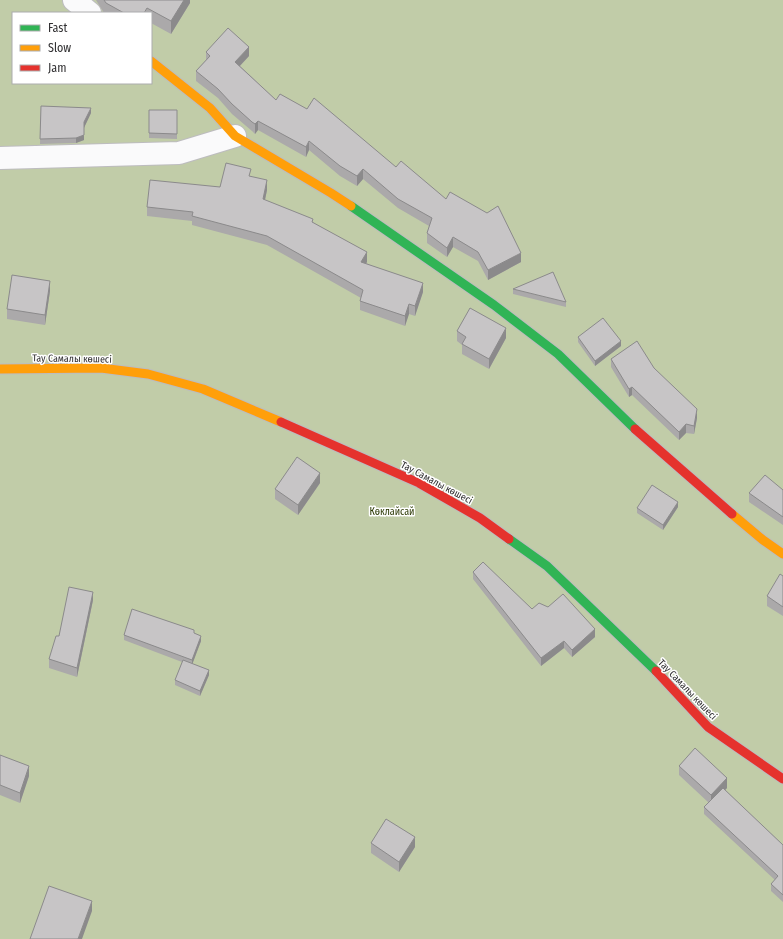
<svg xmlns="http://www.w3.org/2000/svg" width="783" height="939" font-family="'Fira Sans Condensed',sans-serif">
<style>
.green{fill:#c1cca8;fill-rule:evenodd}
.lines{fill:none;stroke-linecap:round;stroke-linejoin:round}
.street-casing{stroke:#bdbcbf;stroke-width:24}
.fast-casing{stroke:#bdbcbf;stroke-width:11}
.slow-casing{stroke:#bdbcbf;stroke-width:11}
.jam-casing{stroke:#bdbcbf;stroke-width:11}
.street{stroke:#fafafb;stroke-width:22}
.fast{stroke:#30b455;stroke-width:9}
.slow{stroke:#ff9f0a;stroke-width:9}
.jam{stroke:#e5322d;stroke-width:9}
.wall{fill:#aba9aa}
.shaded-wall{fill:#8b8a8b}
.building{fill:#c7c5c6;stroke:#8b8a8b}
.labels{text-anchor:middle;stroke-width:3;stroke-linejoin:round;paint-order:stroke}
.street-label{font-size:10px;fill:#302f31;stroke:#fff}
.park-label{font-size:10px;fill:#293600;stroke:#fff}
</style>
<rect width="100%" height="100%" fill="#e0dee2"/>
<path class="green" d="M0,0H783V939H0ZM13,13H151V83H13Z"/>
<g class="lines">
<g class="street-casing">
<path id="street" d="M74,0L90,13
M0,158L179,153L235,136"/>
</g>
<g class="fast-casing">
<path id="fast" d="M351,206L494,305L558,354L635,429
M509,539L547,566L656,671"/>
</g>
<g class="slow-casing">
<path id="slow" d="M151,61L210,108L235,136L331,193L351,206
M0,369L101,368L148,374L203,389L281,422
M732,514L763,540L783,554"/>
</g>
<g class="jam-casing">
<path id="jam" d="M281,422L419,483L480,518L509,539
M635,429L732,514
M656,671L708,727L783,779"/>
</g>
<use href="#street" class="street"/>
<use href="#fast" class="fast"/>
<use href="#slow" class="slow"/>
<use href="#jam" class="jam"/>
</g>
<path class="wall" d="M96,0H190V3L171,34L151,23V13H104Z
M206,52L249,56L240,66L276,100L396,167L446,199L521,262L488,280L478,261L453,247L447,257L427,243V233L429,226L398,208L363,179L357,186L340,176L309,150L306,157L258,130L255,134L252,131L232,114L218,98L196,81V71L206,60Z
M41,106L91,113L84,127V140L76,143L40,144Z
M149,110H177V139L149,138Z
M251,176L267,190L265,200L313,222L367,262L366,263L423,292L415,316L409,314L405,326L360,310V301L361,298L267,245L192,225V221L147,216V207L220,187Z
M513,289L566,302V307L513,294Z
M50,291L45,325L7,319V309Z
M457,331L506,338L489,369L462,354V345L457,341Z
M578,337L621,346L595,366L578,342Z
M611,359L654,368L697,418L694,434L686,433L679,440L632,395L629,397L611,367Z
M320,483L298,515L275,499V489Z
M783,490V525L749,502V493Z
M678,507L663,530L637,513V508Z
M473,572L532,609L595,637L572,657L564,648L541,666L473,579Z
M783,576V616L767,606V596Z
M93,600L77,677L49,668V659L59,636Z
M124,635L201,641L192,664L209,675L200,696L175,685V680L182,662L124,640Z
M0,755L29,776L20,803L0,795Z
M679,766L727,788L725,790L783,845V902L771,891V884L775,880L704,814V807L709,803L679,775Z
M371,843L415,847L399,872L371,853Z"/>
<path class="shaded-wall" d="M184,0H190V3L171,34V21Z
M249,47V56L235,71V62Z
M91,108V113L84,128V122Z
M258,121V130L255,134V124Z
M84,135V140L76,143V138Z
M309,141V150L306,157V147Z
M363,169V179L357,186V176Z
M267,180V190L263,209V199Z
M453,237V247L447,257V248Z
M367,252V262L361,271V262Z
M521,253V262L488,280V270Z
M50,281V291L45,325V315Z
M423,283V292L415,316V306Z
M409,304V314L405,326V316Z
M506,328V338L489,369V359Z
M621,341V346L595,366V361Z
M632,387V395L629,397V389Z
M697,409V418L694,434V426Z
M686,424V433L679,440V432Z
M320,473V483L298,515V505Z
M678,502V507L663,530V525Z
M93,592V600L77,677V668Z
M595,629V637L572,657V650Z
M201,636V641L192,665V660Z
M564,641V648L541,666V658Z
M209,670V675L200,696V691Z
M29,766V776L20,803V793Z
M727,778V788L711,805V795Z
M415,837V847L399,872V862Z
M92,901V911L82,939H78Z"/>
<path class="building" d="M104,0H184L171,21L147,8L144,13H124L106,3Z
M228,28L249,47L235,62L276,100L280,94L307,109L314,98L396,167L401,161L446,199L450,192L487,213L498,206L521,253L488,270L478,252L453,237L447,248L427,233L432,218L398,199L363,169L357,176L340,166L309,141L306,147L258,121L255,124L252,122L232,104L218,89L196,71L210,56L206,52Z
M41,106L91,108L84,122V135L76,138L40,139Z
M149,110H177V134L149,133Z
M226,163L251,169L249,176L267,180L263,199L313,219L312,222L367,252L361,262L423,283L415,306L409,304L405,316L360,301L363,290L267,236L192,216L193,212L147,207L150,180L220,187Z
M553,272L566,302L513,289Z
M12,275L50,281L45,315L7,309Z
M470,308L506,328L489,359L462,344L466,337L457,331Z
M603,318L621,341L595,361L578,337Z
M637,341L654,368L697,409L694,426L686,424L679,432L632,387L629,389L611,359Z
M297,457L320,473L298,505L275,489Z
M765,475L783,490V517L749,493Z
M652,485L678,502L663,525L637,508Z
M483,562L532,609L539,603L548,607L563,594L595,629L572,650L564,641L541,658L473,572Z
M780,574L783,576V607L767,596Z
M69,587L93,592L77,668L49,659L56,636H59Z
M132,609L194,630V633L201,636L192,660L124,635Z
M183,660L209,670L200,691L175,680Z
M695,748L727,778L711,795L679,766Z
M0,755L29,766L20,793L0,785Z
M723,788L783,845V895L771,884L778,876L704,807Z
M386,819L415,837L399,862L371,843Z
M49,886L92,901L78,939H30Z"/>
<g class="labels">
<g class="street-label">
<text transform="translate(72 358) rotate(1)" y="4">Тау Самалы көшесі</text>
<text transform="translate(437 482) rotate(28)" y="4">Тау Самалы көшесі</text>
<text transform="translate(688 689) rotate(46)" y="4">Тау Самалы көшесі</text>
</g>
<g class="park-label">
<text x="392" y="515">Көклайсай</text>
</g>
</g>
<rect x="12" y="12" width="140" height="72" fill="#ffffff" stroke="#acacad"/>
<rect x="20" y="25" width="20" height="6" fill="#30b455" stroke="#acacad"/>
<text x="48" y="32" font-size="12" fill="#302f31">Fast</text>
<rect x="20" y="45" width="20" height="6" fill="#ff9f0a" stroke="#acacad"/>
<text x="48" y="52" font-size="12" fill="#302f31">Slow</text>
<rect x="20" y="65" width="20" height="6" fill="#e5322d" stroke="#acacad"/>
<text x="48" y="72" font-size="12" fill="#302f31">Jam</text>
</svg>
